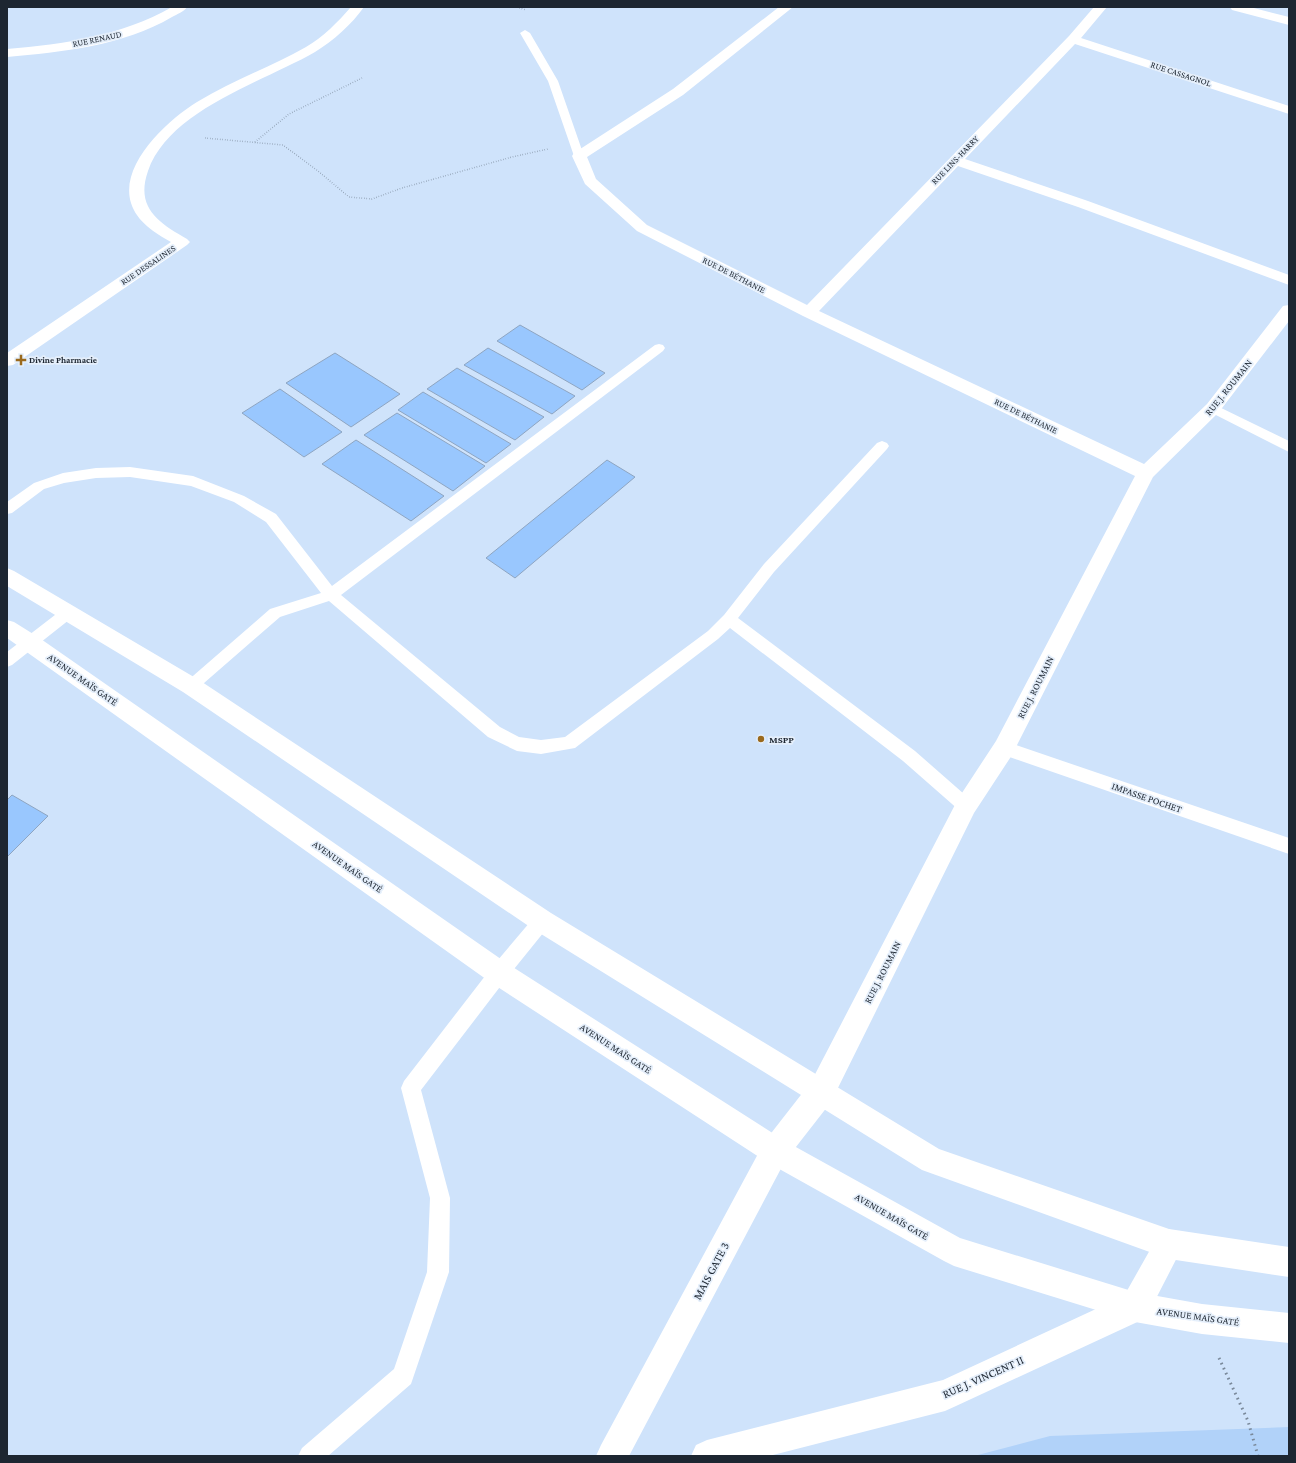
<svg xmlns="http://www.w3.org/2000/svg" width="1296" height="1463" font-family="'Crimson Pro',serif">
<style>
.green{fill:#b1d2f9}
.building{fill:#99c7fe;stroke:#8ea5c1}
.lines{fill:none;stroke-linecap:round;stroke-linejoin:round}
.path-far1{stroke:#7a899a;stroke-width:1.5;stroke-dasharray:0.5 2;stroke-linecap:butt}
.path{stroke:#7a899a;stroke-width:3;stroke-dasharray:1.5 4;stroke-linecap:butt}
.lane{fill:#fff;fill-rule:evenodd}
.street{fill:#fff;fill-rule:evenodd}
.secondary{fill:#fff;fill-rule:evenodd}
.poi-dot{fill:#9a691c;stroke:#e5effb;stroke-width:1.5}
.labels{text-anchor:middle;stroke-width:3.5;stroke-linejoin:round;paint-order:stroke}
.far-street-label{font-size:9px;fill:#1d2631;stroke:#e5effb}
.far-poi-label{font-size:9px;font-weight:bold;fill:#1d2631;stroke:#e5effb;text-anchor:start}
.street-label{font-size:10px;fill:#1d2631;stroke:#e5effb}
.poi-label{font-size:10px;font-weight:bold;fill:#1d2631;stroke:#e5effb;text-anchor:start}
.near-street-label{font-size:12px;fill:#1d2631;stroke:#e5effb}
</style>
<rect width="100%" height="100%" fill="#cfe3fb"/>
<path class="green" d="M1289,1427V1456H974L1050,1436Z"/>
<path class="building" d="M520,325L605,373L582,390L497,341Z
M488,348L575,396L552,414L464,365Z
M335,353L400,394L351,427L286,383Z
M457,368L544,417L515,440L427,389Z
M280,389L342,432L304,457L242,413Z
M423,392L511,444L486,463L398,410Z
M397,413L485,466L453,491L364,435Z
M356,440L444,496L411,521L322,464Z
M607,460L635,477L515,578L486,558Z
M12,795L48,816L7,857V800Z"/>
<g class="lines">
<path class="path-far1" d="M517,7L526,10
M205,138L283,145L318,171L349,197L372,199L402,188L512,157L548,149
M255,142L289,114L362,78"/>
<path class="path" d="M1219,1358L1248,1421L1258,1456"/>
<path class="lane" d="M525,30L530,33L558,81L584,156L583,158L579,159L574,156L548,81L520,33Z
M659,344L663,345L665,348L663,351L341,595L500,727L519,737L541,740L565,737L708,631L724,615L764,564L877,443L882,441L887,443L889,446L887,449L774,572L738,618L915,751L972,801L974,806L972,811L966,813L960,811L903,761L730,628L718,639L575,748L541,754L517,751L488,737L329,601L280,617L196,690L191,692L186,690L183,686L186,682L270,609L321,593L266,522L234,502L191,486L130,477L96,478L64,483L44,489L12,513L7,514V502L34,483L63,473L96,468L130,467L193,476L244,496L276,514L332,586L655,345Z
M1213,404L1289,441V452L1208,411L1207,408L1208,405Z
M69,606L74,608L76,612L74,616L12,665L7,667V652L64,608Z
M1004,741L1289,838V854L998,753L996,748L998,743Z
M542,913L548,915L551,921L548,927L506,979L421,1090L450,1198L449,1272L411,1384L328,1456H298L302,1448L394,1369L427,1272L430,1198L401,1088L404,1081L492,967L536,915Z"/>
<path class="street" d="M172,7H187C184,12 177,14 172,17C123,46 62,52 7,57V49C65,44 121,36 172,7Z
M351,7H364C352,24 333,41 315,52C263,82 169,110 148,171C135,208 159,223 187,239L190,242L187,245L13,365L7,366V353L171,242C155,233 137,222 131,203C119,164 168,120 197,102C232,81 270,67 306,47C323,37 338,22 351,7Z
M779,7H793L683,95L587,157L596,179L647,225L807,305L1069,36L1094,7H1107L1081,38L1289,106V114L1075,44L965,159L1088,201L1289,275V285L1078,207L958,166L819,311L1144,464L1207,404L1283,306L1289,305V321L1219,412L1153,477L1012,755L974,813L831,1102L785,1161L629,1456H596L601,1445L765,1141L811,1082L958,799L996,741L1135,476L803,316L637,231L585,184L572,156L574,153L673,89Z
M1230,7H1250L1289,17V25L1232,10Z
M1169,1229L1179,1234L1184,1244L1146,1318L956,1406L945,1411L769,1456H691L696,1445L707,1440L943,1380L1124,1296L1159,1234Z"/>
<path class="secondary" d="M7,568L14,571L199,680L551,913L939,1149L1169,1229L1289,1247V1277L1169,1259L922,1170L533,929L183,692L7,586Z
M7,620L14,622L38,637L508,964L785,1141L960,1238L1135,1292L1202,1304L1289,1313V1343L1202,1334L1135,1322L954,1266L944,1261L765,1161L490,982L7,638Z"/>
</g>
<g class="poi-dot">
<path d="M19 354h4v4h4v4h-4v4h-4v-4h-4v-4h4z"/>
<circle cx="761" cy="739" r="4"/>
</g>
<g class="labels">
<g class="far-street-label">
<text transform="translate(97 39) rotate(-12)" y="3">RUE RENAUD</text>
<text transform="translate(1181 74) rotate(18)" y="3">RUE CASSAGNOL</text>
<text transform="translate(955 160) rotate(-46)" y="3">RUE LINS-HARRY</text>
<text transform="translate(148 265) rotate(-34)" y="3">RUE DESSALINES</text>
<text transform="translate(734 275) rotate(27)" y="3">RUE DE BÉTHANIE</text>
<text transform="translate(1026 416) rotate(26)" y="3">RUE DE BÉTHANIE</text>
</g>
<g class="far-poi-label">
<text x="29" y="363">Divine Pharmacie</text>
</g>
<g class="street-label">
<text transform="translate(1228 387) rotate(-51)" y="4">RUE J. ROUMAIN</text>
<text transform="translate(83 679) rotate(35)" y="4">AVENUE MAÏS GATÉ</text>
<text transform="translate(1035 687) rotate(-63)" y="4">RUE J. ROUMAIN</text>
<text transform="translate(1147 797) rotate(19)" y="4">IMPASSE POCHET</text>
<text transform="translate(348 866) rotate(35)" y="4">AVENUE MAÏS GATÉ</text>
<text transform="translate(882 972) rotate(-63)" y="4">RUE J. ROUMAIN</text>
<text transform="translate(616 1048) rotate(33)" y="4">AVENUE MAÏS GATÉ</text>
<text transform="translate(892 1216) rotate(30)" y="4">AVENUE MAÏS GATÉ</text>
<text transform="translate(1198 1316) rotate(8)" y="4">AVENUE MAÏS GATÉ</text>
</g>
<g class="poi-label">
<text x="769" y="743">MSPP</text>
</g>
<g class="near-street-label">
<text transform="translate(711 1271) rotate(-62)" y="4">MAIS GATE 3</text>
<text transform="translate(983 1377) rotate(-24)" y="4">RUE J. VINCENT II</text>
</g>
</g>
<rect width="1296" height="1463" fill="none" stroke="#1d2631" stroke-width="16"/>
</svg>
